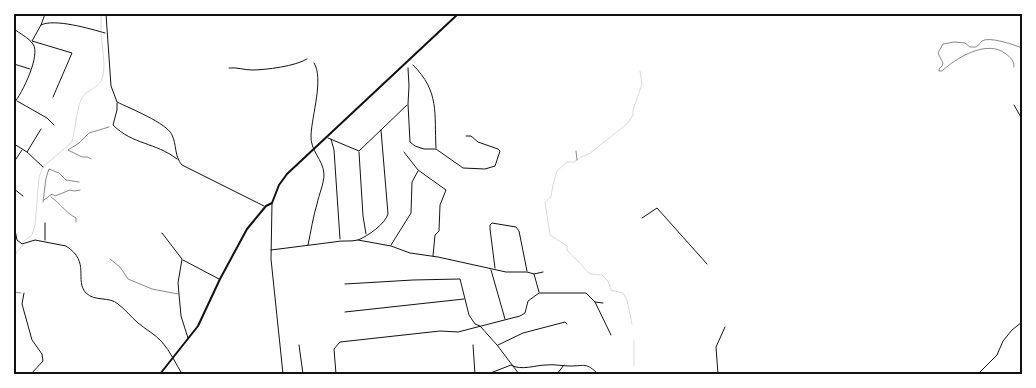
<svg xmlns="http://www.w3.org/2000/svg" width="1036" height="388" font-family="Raleway,sans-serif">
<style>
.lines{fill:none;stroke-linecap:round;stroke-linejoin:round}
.stream{stroke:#d9d9d9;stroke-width:1}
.path{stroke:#111;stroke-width:0.5}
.service{stroke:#111;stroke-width:0.5}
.minor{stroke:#111;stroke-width:1}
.secondary{stroke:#111;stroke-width:2}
.neatline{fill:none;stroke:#111;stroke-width:2}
</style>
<rect width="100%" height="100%" fill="#fff"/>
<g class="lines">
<path class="stream" d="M101,14V30
M23,242L32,235L35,225L39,177L43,167L72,142C75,131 77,105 83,96C87,91 97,88 101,81C107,71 102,46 101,34
M14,255L23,245
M632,324L627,300L623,293L611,290L608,281L602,275C584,274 589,272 579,262C575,258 571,255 567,250V246L550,235L545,202L551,197L553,184L557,171L567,162H574L581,157L589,154L628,123L633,115V110L642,84L640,71
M634,366V340"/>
<path class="path" d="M1014,67C1014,60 1011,58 1006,54C988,39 957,57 942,71H939V69L942,66L943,63L938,53L943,44L954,42L965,43L970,47H976C978,46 980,43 982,41C989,36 1015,45 1022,48
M576,151L577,160
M91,159L88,157H82L68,150L79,143L89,133L109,127
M51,197C60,203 66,213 76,218V222
M44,200L52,194L55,196L70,190L74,191L80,190
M43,202L46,178L49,169L59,173L66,180L79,182
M14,253H16
M14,292L21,293"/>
<path class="service" d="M110,259L120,267L128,279L152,289L178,294"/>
<path class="minor" d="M45,14L41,25L32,41L72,53L53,97
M106,14L111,86L117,102C129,108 167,123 172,135C177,145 174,156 182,165L264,206
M41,25C54,18 91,29 105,33
M14,29C19,33 29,38 33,44C41,55 22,94 14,103
M14,64L30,69
M413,65C440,92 434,113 436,148
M229,68C237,67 244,70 252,70C266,70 296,66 307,59
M408,68L409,86L408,104L410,142L415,146L424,149H436L463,168L485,169L495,166L500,151L498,149L478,142L471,136H466
M17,101L47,118L54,125
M117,103V110L113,125C133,145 155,142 177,159
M1014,105L1022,119
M328,138L359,151L407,105
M331,139L334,150L340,239
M14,144L27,152L41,129
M27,152L43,167
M359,152L363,216L366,234
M404,152L418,170L446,190L440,205L439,231L435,235L433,256
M14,162L22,150
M14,189L23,196
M272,203L271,259L283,374
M642,218L657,208L707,264
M14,225L17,240L22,244L35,240L66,246C91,262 74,280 86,293C95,302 109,296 118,304C125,309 131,317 138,323C145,329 155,334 162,342C170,351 176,364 182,374
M162,233L182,259L178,283L181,316L188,338
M45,240V223
M358,240L391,246L410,253L438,257L506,272H527L534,274L543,272
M308,245C311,231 313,217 317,204C319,194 324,184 324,174C323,159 310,151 311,135C312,115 324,78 314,63
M391,245L411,213L412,182L418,171
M271,250L334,242C342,240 350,242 358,240C368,236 385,224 388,214L381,130
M183,260L219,279
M495,268L490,229V225L492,223L516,227L519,231L527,271
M491,270L505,319
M534,274L539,292
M345,284L413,280L460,279L469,315L475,324L480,326L497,345L519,374
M24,293L22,304L32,340L42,354L43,361L31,374
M595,302L603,303
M345,312L464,299
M299,345L303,374
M473,345L475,374
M498,345L523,333L565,322L567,324
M695,373L696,374
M336,374L334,349L340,342L440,331L458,332L520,316L525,313L528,301L539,293H586L595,302L611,335
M488,374L511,365C521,371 536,365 546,365C554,364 562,366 570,366C585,366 586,362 598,374
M557,374L564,365
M718,374L716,347L725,327
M978,374L997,355L1003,341L1012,330L1022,322"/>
<path class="secondary" d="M160,374L198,326L220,279L247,229L266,206L272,203L279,185L287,174L458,14"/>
</g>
<rect width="1036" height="388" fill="none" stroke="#ffffff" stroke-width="30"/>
<rect x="15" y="15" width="1006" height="358" class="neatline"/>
</svg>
